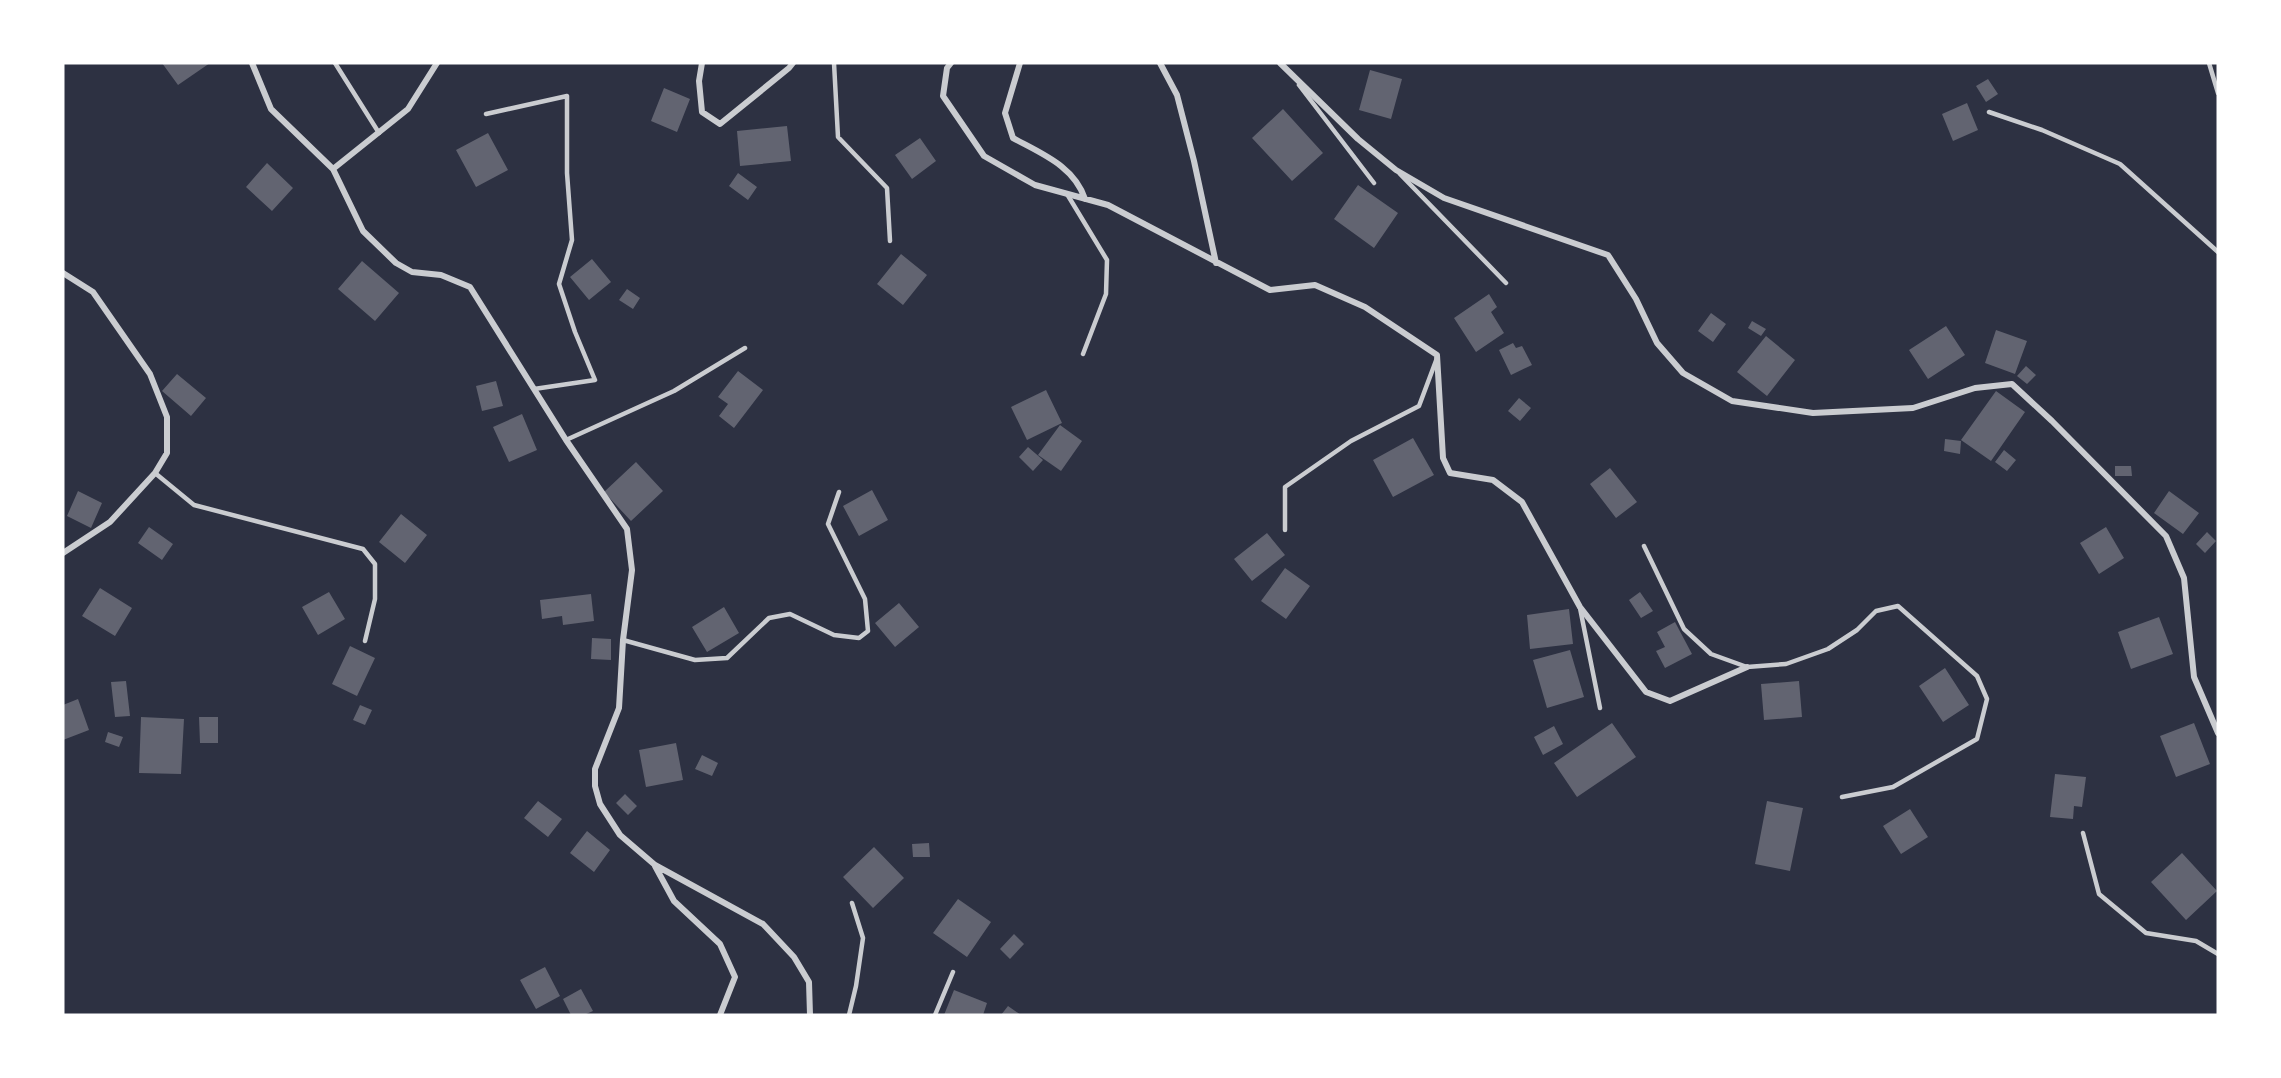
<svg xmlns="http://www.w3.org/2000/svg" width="2281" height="1078" font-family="Karla,sans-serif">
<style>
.building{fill:#626471}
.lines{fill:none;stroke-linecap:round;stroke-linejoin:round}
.service{stroke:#caccd0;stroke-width:4.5}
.minor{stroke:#caccd0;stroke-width:6}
</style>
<rect width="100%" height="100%" fill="#2d3142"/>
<path class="building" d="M162,63H210L178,85Z
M1370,70L1402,79L1391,119L1359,110Z
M1988,79L1998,94L1986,102L1976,86Z
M664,88L690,99L677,132L651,121Z
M1967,103L1978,130L1953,141L1942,114Z
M1283,109L1323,153L1292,181L1252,138Z
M787,126L791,161L740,166L737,131Z
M488,133L508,170L476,187L456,150Z
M920,138L936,161L912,179L895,155Z
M267,163L293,188L272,211L246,187Z
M738,173L757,187L748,200L729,186Z
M1358,185L1398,213L1374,248L1334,219Z
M901,254L927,275L903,305L877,284Z
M592,259L611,282L589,300L570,277Z
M362,261L399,293L375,321L338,289Z
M627,289L640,298L633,309L619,300Z
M1489,294L1497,307L1491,312L1504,333L1476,352L1454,318Z
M1711,313L1726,324L1713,342L1698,331Z
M1752,321L1766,329L1761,336L1748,328Z
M1946,326L1965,355L1928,379L1909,350Z
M1996,330L2027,341L2015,374L1985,363Z
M1766,336L1795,360L1767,396L1737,372Z
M1513,343L1516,348L1522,346L1532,365L1511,375L1499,350Z
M2026,366L2036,375L2027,384L2017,376Z
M738,371L763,390L734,428L719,416L728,404L718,397Z
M177,374L206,398L191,416L162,391Z
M496,381L503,406L482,411L476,386Z
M1046,390L1062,423L1027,440L1011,407Z
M1996,391L2025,412L1991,461L1961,440Z
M1519,398L1531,408L1520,421L1508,411Z
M522,414L537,450L509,462L493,427Z
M1060,425L1082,441L1061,471L1038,455Z
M1413,438L1434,475L1393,497L1373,460Z
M1945,439L1961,441L1960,454L1944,451Z
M1028,447L1043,460L1033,471L1019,457Z
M2004,450L2016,460L2007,471L1995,462Z
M636,462L663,491L631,521L604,492Z
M2115,466H2131L2132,476H2115Z
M1610,468L1637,502L1616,518L1590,484Z
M872,490L888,520L859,536L843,506Z
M78,491L102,503L91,528L67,516Z
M2169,491L2199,513L2183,534L2154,513Z
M401,514L427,535L405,563L379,542Z
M149,527L173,544L162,560L138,543Z
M2106,527L2124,558L2099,574L2080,543Z
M2207,532L2216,541L2205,553L2196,544Z
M1267,533L1285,555L1252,581L1234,559Z
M1285,568L1310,586L1286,619L1261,601Z
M100,588L132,608L115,636L82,616Z
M329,592L345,619L318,635L302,607Z
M1640,592L1653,611L1641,618L1629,600Z
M591,594L594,621L563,625L562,616L542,619L540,600Z
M899,603L919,627L895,647L875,623Z
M724,607L739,633L707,652L692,627Z
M1569,609L1573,644L1530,649L1527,615Z
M2159,617L2173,654L2131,669L2118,632Z
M1675,622L1692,654L1665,668L1656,651L1665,647L1657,632Z
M592,638L611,639V660L591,659Z
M350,646L375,658L357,696L332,684Z
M1570,650L1584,697L1547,708L1533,660Z
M1945,668L1969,705L1943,722L1919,686Z
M126,681L130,716L115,717L111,682Z
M1799,681L1802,717L1764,720L1761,684Z
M78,699L89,730L63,740V705Z
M360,705L372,710L365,725L353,720Z
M141,717L184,719L181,774L139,773Z
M199,717H218V743H200Z
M1612,723L1636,757L1577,797L1554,763Z
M2194,723L2210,764L2176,777L2160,736Z
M1554,726L1563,744L1543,755L1534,737Z
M108,732L123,737L119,747L105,742Z
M676,743L683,780L646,787L639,750Z
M702,755L718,763L712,776L695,769Z
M2055,774L2086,777L2082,807L2074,806L2073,819L2050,817Z
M625,794L637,806L628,815L616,803Z
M538,801L562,819L548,837L524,818Z
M1767,801L1803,808L1790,871L1755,864Z
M1910,809L1928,837L1901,854L1883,826Z
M587,831L610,850L594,872L570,853Z
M929,843L930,857H913L912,844Z
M874,847L904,878L873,908L843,877Z
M2182,853L2217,891L2186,920L2151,882Z
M958,899L991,922L967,957L933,933Z
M1014,934L1024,944L1010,959L1000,949Z
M545,967L560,996L536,1009L520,980Z
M581,989L593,1011L584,1015H571L563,999Z
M954,990L987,1003L983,1015H944Z
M1008,1006L1021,1015H1001Z"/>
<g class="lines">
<path class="service" d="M335,63L379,133
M834,63L838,137L887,188L890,241
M2209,63L2218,93
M1299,85L1374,183
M1989,112L2042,130L2120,164L2218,252
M486,114L567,96V173L572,240L559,284L575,332L595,380L534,389
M1400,174L1506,283
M1067,194L1107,260L1106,294L1083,354
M566,440L674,391L745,348
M155,473L194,505L363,549L375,564V599L365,641
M1285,530V487L1351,441L1419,406L1437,358
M1644,546L1684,629L1711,654L1747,667L1786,664L1828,649L1857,630L1876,611L1898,606L1977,676L1987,699L1977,739L1893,787L1842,797
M1580,608L1600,708
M623,640L695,660L727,658L769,618L790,614L834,635L859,638L868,631L865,599L828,524L839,492
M2083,833L2099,894L2146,933L2196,941L2218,954
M849,1015L856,986L863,938L852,903
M935,1015L953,972"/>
<path class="minor" d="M252,63L271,109L333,169L363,231L396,263L412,272L441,275L470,287L566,440L627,529L632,570L623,640L619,708L595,769V786L600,804L620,835L655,865L763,924L794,957L809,982L810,1015
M702,63L699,81L702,112L720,124L789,68L793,63
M951,63L947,68L943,96L984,156L1035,185L1108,205L1270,290L1315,285L1365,307L1437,355L1443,458L1450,473L1493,480L1522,502L1580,607L1646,692L1670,701L1747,667
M1020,63L1005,113L1013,138C1042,154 1074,166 1085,199
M1160,63L1177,95L1194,161L1216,263
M1280,63L1358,139L1396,170L1444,198L1608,255L1636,299L1657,343L1683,373L1732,401L1813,413L1913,408L1975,388L2012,384L2052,421L2166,536L2184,578L2194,677L2218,733
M333,169L408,109L437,63
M63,273L93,292L150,374L167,417V453L155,473L110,522L63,553
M655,866L674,901L720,944L735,977L720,1015"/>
</g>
<rect width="2281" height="1078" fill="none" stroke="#ffffff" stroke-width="129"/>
</svg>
